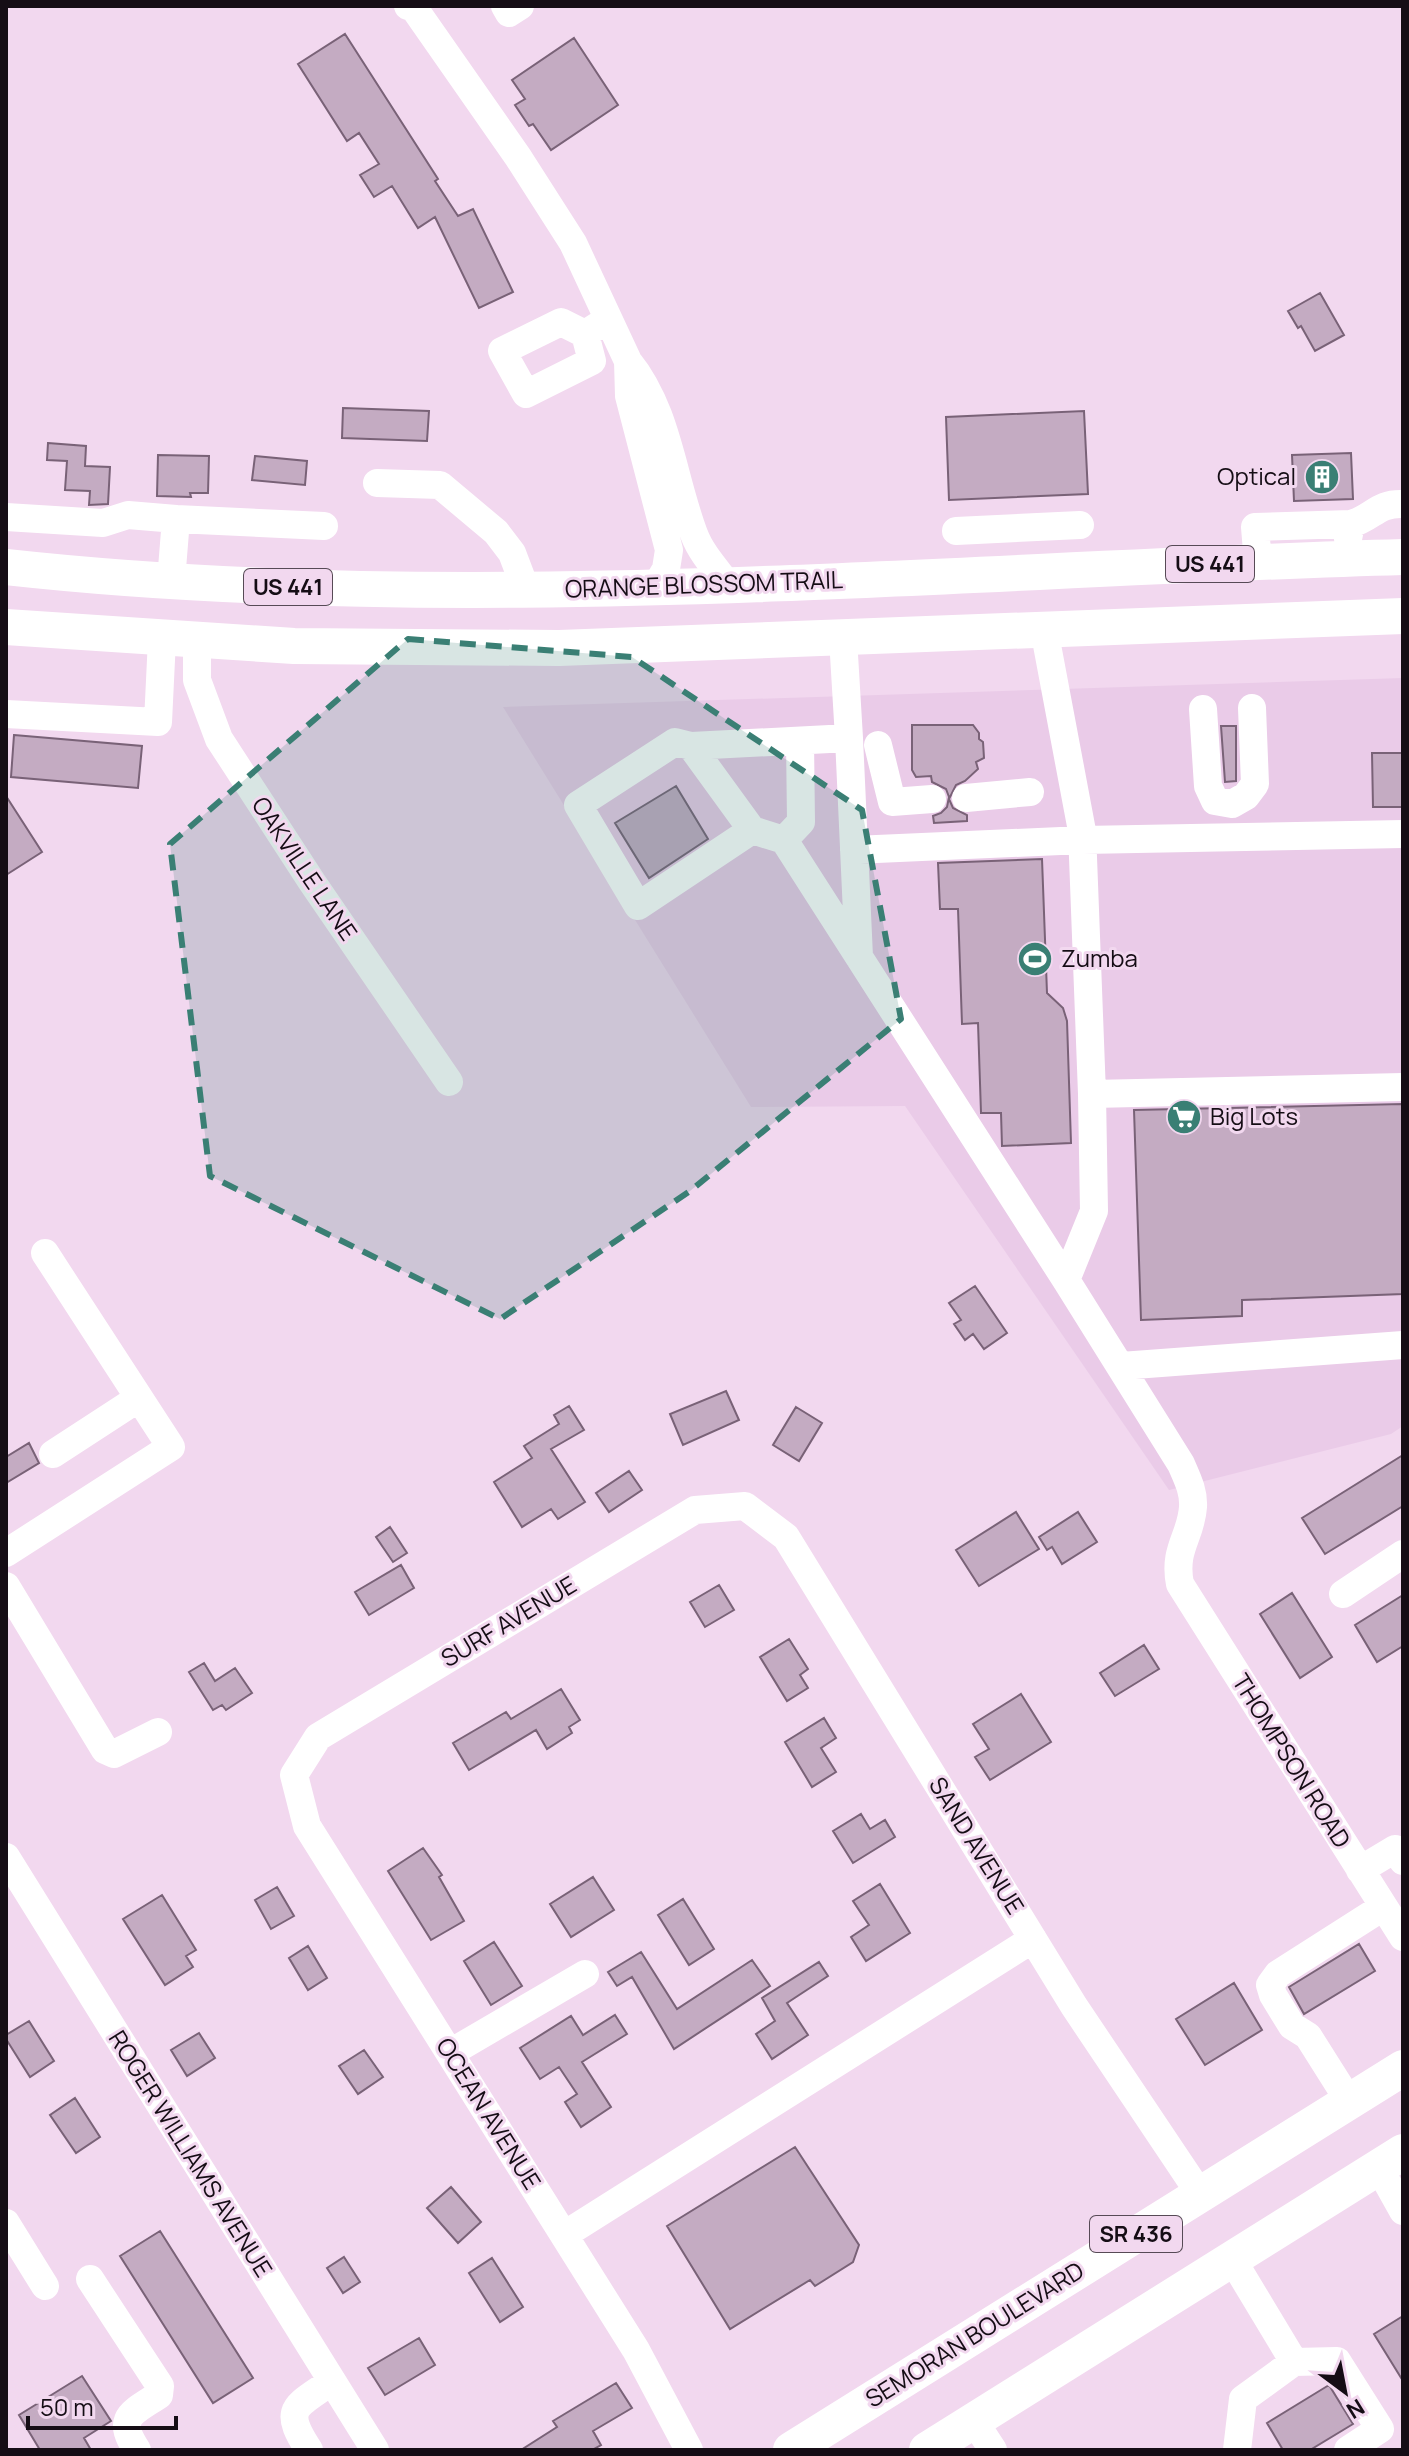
<svg xmlns="http://www.w3.org/2000/svg" width="1409" height="2456" font-family="Manrope,sans-serif">
<style>
.built{fill:#eacbe8}
.building{fill:#c4abc2;stroke:#796277;stroke-width:2}
.lines{fill:none;stroke-linecap:round;stroke-linejoin:round}
.minor{stroke:#fff;stroke-width:28}
.major{stroke:#fff;stroke-width:36}
.marked{fill:#3a7f74;fill-opacity:0.2;stroke:#3a7f74;stroke-width:6;stroke-dasharray:16 10;stroke-linejoin:round}
.labels{text-anchor:middle;stroke-width:6;stroke-linejoin:round;paint-order:stroke}
.shield{fill:#f2d8ef;stroke:#574a56;stroke-width:2}
.shield-label{font-size:22px;font-weight:bold;fill:#150d15}
.poi-label{font-size:24px;fill:#150d15;stroke:#f2d8ef;text-anchor:start}
.street-label{font-size:24px;fill:#150d15;stroke:#f2d8ef}
</style>
<rect width="100%" height="100%" fill="#f2d8ef"/>
<path class="built" d="M1403,678V1426L1391,1434L1169,1490L905,1106L751,1107L503,707Z"/>
<path class="building" d="M345,34L438,179L435,181L458,216L473,209L513,292L479,308L435,217L418,228L392,186L374,197L360,175L379,164L359,133L347,141L298,64Z
M574,38L618,105L551,150L533,124L529,126L515,105L525,99L512,80Z
M1320,293L1344,335L1315,351L1301,326L1298,328L1288,311Z
M343,408L429,411L427,441L342,438Z
M1084,411L1088,494L949,500L946,417Z
M48,443L86,446L85,466L110,467L108,504L89,505L90,491L65,490L67,461L47,460Z
M1351,453L1353,499L1294,501L1292,455Z
M158,455L209,456L208,493H190L191,497L157,496Z
M255,456L307,461L305,485L252,480Z
M912,725H973L979,733V739L983,742L984,758L976,762L978,769L965,781L956,785L949,799L953,808L967,815V821L934,823L933,816L941,813L947,807L949,797L946,789L932,782L931,776L916,777L912,770Z
M1221,726H1236V781L1225,782Z
M14,735L142,746L138,788L11,777Z
M1372,753H1403V807H1373Z
M676,786L708,839L649,878L615,823Z
M6,796L42,852L6,875Z
M1042,859L1047,993L1063,1008L1067,1021L1071,1143L1002,1146L1001,1113H981L978,1023L962,1024L958,909H940L938,863Z
M1403,1104V1294L1242,1300V1316L1141,1320L1134,1110Z
M975,1286L1007,1333L984,1349L973,1334L965,1340L954,1324L961,1320L949,1303Z
M726,1391L739,1420L683,1445L670,1414Z
M569,1406L584,1430L551,1449L585,1502L558,1519L551,1509L522,1527L494,1482L532,1458L524,1446L559,1424L554,1415Z
M796,1407L822,1423L799,1461L773,1445Z
M29,1443L39,1463L6,1483V1457Z
M1403,1455V1506L1325,1554L1302,1518Z
M629,1471L642,1490L609,1512L596,1493Z
M1016,1512L1039,1549L979,1586L956,1550Z
M1078,1512L1097,1542L1062,1564L1052,1547L1047,1550L1039,1537Z
M390,1527L407,1553L393,1562L376,1537Z
M401,1565L414,1588L369,1615L355,1592Z
M719,1585L734,1610L705,1627L690,1602Z
M1292,1593L1332,1657L1300,1678L1260,1614Z
M1403,1595V1646L1377,1662L1355,1625Z
M789,1639L808,1669L800,1675L808,1688L787,1701L760,1657Z
M1144,1645L1159,1669L1115,1696L1100,1673Z
M204,1663L215,1681L235,1668L252,1693L226,1710L222,1705L213,1710L189,1672Z
M561,1689L580,1720L569,1727L572,1733L547,1749L536,1730L469,1770L453,1743L506,1712L511,1719Z
M1021,1694L1051,1742L990,1780L975,1757L989,1749L973,1724Z
M824,1718L836,1738L821,1748L836,1772L812,1787L785,1742Z
M861,1814L870,1829L885,1820L895,1837L853,1863L833,1831Z
M423,1848L442,1875L439,1877L464,1921L431,1940L388,1871Z
M593,1877L614,1910L571,1937L550,1904Z
M880,1884L910,1933L866,1961L851,1937L869,1925L853,1901Z
M277,1887L294,1916L271,1929L255,1900Z
M162,1895L196,1950L186,1956L193,1967L165,1985L123,1919Z
M683,1899L714,1949L689,1965L658,1915Z
M494,1942L522,1986L491,2005L464,1961Z
M1359,1944L1375,1971L1304,2014L1289,1987Z
M308,1946L327,1978L308,1990L289,1958Z
M641,1952L677,2009L752,1960L770,1986L674,2049L632,1977L617,1986L608,1972Z
M819,1962L828,1976L787,2003L808,2035L772,2059L756,2034L775,2021L762,1998Z
M1234,1983L1262,2030L1205,2065L1176,2019Z
M615,2015L627,2034L582,2062L611,2107L581,2127L565,2102L577,2094L559,2067L540,2079L520,2048L571,2016L583,2035Z
M29,2021L54,2061L30,2077L6,2039V2035Z
M199,2033L215,2058L187,2076L171,2050Z
M364,2050L383,2077L358,2094L339,2066Z
M75,2098L100,2137L76,2153L50,2115Z
M795,2147L859,2245L853,2262L815,2286L810,2280L730,2329L667,2226Z
M451,2187L481,2222L458,2243L427,2208Z
M160,2231L253,2378L213,2403L120,2256Z
M344,2257L360,2282L343,2293L327,2268Z
M492,2258L523,2307L500,2322L469,2273Z
M1403,2316V2381L1374,2334Z
M419,2338L435,2365L385,2395L368,2368Z
M82,2376L111,2421L84,2438L91,2450H40L19,2415Z
M616,2383L632,2408L593,2431L601,2445L592,2450H521L557,2427L553,2421Z
M1329,2385L1353,2424L1310,2450H1283L1267,2423Z"/>
<g class="lines">
<path class="minor" d="M408,6L414,8L518,157L573,243L628,361
M505,6L509,13L520,6
M585,334L592,361L526,394L502,351L561,322L585,334L607,320
M377,483L440,485L496,532L512,553L526,590
M6,517L103,523L128,515L176,519
M956,531L1080,525
M1348,539L1351,524C1374,517 1377,503 1403,504
M1258,563L1255,527L1351,524
M171,581L176,519L324,526
M655,588L666,569L669,550L629,396L628,361C668,410 672,476 694,534C701,553 716,569 728,585
M1044,629L1082,831L1092,1094L1403,1087
M197,640V680L219,739L312,882L449,1082
M1203,709L1208,786L1215,801L1232,804L1246,796L1255,784L1252,708
M6,714L158,722L162,639
M849,738L859,957
M878,745L892,802L932,799
M691,746L752,830L784,840L1066,1280L1181,1464C1187,1478 1194,1491 1193,1507C1191,1537 1173,1549 1180,1584L1403,1937
M966,798L1030,792
M752,830L638,906L578,805L675,742L691,746L849,738L843,638
M784,840L801,822L800,741
M854,850L1083,840L1403,834
M1066,1280L1094,1211L1092,1094
M1121,1366L1403,1345
M53,1454L139,1398
M6,1553L171,1447L45,1253
M6,1586L105,1750L114,1754L158,1732
M1343,1594L1403,1554
M6,1857L375,2450
M1360,1870L1395,1849L1403,1861
M450,2053L585,1974
M1349,2101L1308,2036L1292,2026L1273,1995L1270,1985L1278,1974L1383,1907
M1379,2168L1403,2211
M6,2223L45,2286
M564,2235L1033,1939
M1232,2259L1294,2362L1243,2399L1237,2450
M90,2279L160,2386L159,2395C132,2413 115,2417 137,2450
M1294,2362L1337,2361L1380,2429L1348,2450
M974,2421L993,2450
M309,2450C281,2407 296,2407 332,2381
M689,2450L636,2350L307,1826L294,1775L318,1737L695,1510L745,1506L786,1537L1074,2006L1200,2194"/>
<path class="major" d="M6,567C471,618 938,570 1403,557
M6,627L294,646L559,648L1403,616
M791,2450L1403,2068
M927,2450L1403,2152"/>
</g>
<path class="marked" d="M408,639L632,657L862,810L901,1019L690,1191L500,1319L210,1176L170,844Z"/>
<defs>
<g id="building-disc" transform="scale(1.8)"><circle r="9.5" fill="#3a7f74" stroke="#f2d8ef"/><path d="M-4-6H4V6H1V3H-1V6H-4ZM-2.5-4.3h1.7v1.8h-1.7ZM.8-4.3h1.7v1.8H.8ZM-2.5-1h1.7V.8h-1.7ZM.8-1h1.7V.8H.8Z" fill="#fff"/></g>
<g id="stadium-disc" transform="scale(1.8)"><circle r="9.5" fill="#3a7f74" stroke="#f2d8ef"/><path d="M0-5a6.5 5 0 1 0 0 10a6.5 5 0 1 0 0-10ZM-3.5-1.8h7v3.6h-7Z" fill="#fff"/></g>
<g id="supermarket-disc" transform="scale(1.8)"><circle r="9.5" fill="#3a7f74" stroke="#f2d8ef"/><path d="M-6-5.5h2.5l.6 2H6L4.5 2H-2.5L-4.4-4H-6ZM-1.5 3.2a1.3 1.3 0 1 0 .1 0ZM3 3.2a1.3 1.3 0 1 0 .1 0Z" fill="#fff"/></g>
</defs>
<g fill-rule="evenodd">
<use href="#building-disc" x="1322" y="477"/>
<use href="#stadium-disc" x="1035" y="959"/>
<use href="#supermarket-disc" x="1184" y="1117"/>
</g>
<g class="labels">
<g class="shield">
<rect x="1166" y="546" width="88" height="36" rx="6"/>
<rect x="244" y="569" width="88" height="36" rx="6"/>
<rect x="1090" y="2216" width="92" height="36" rx="6"/>
</g>
<g class="shield-label">
<text x="1210" y="572">US 441</text>
<text x="288" y="595">US 441</text>
<text x="1136" y="2242">SR 436</text>
</g>
<g class="poi-label">
<text x="1296" y="485" text-anchor="end">Optical</text>
<text x="1061" y="967">Zumba</text>
<text x="1210" y="1125">Big Lots</text>
</g>
<g class="street-label">
<text transform="translate(704 585) rotate(-2)" y="8">ORANGE BLOSSOM TRAIL</text>
<text transform="translate(304 869) rotate(56)" y="8">OAKVILLE LANE</text>
<text transform="translate(509 1622) rotate(-31)" y="8">SURF AVENUE</text>
<text transform="translate(1291 1761) rotate(58)" y="8">THOMPSON ROAD</text>
<text transform="translate(976 1846) rotate(58)" y="8">SAND AVENUE</text>
<text transform="translate(488 2114) rotate(58)" y="8">OCEAN AVENUE</text>
<text transform="translate(190 2154) rotate(58)" y="8">ROGER WILLIAMS AVENUE</text>
<text transform="translate(975 2335) rotate(-32)" y="8">SEMORAN BOULEVARD</text>
</g>
</g>
<rect width="1409" height="2456" fill="none" stroke="#150d15" stroke-width="16"/>
<g transform="translate(1345 2392) rotate(148)" stroke="#f2d8ef" stroke-width="6" paint-order="stroke">
<path d="M0-6L14 30L0 20L-14 30Z" fill="#150d15"/>
<text y="-12" font-size="22" font-weight="bold" text-anchor="middle" fill="#150d15">N</text>
</g>
<path d="M28 2416v12h148v-12" fill="none" stroke="#150d15" stroke-width="4"/>
<text x="40" y="2416" font-size="24" fill="#150d15" stroke="#f2d8ef" stroke-width="6" paint-order="stroke">50 m</text>
</svg>
